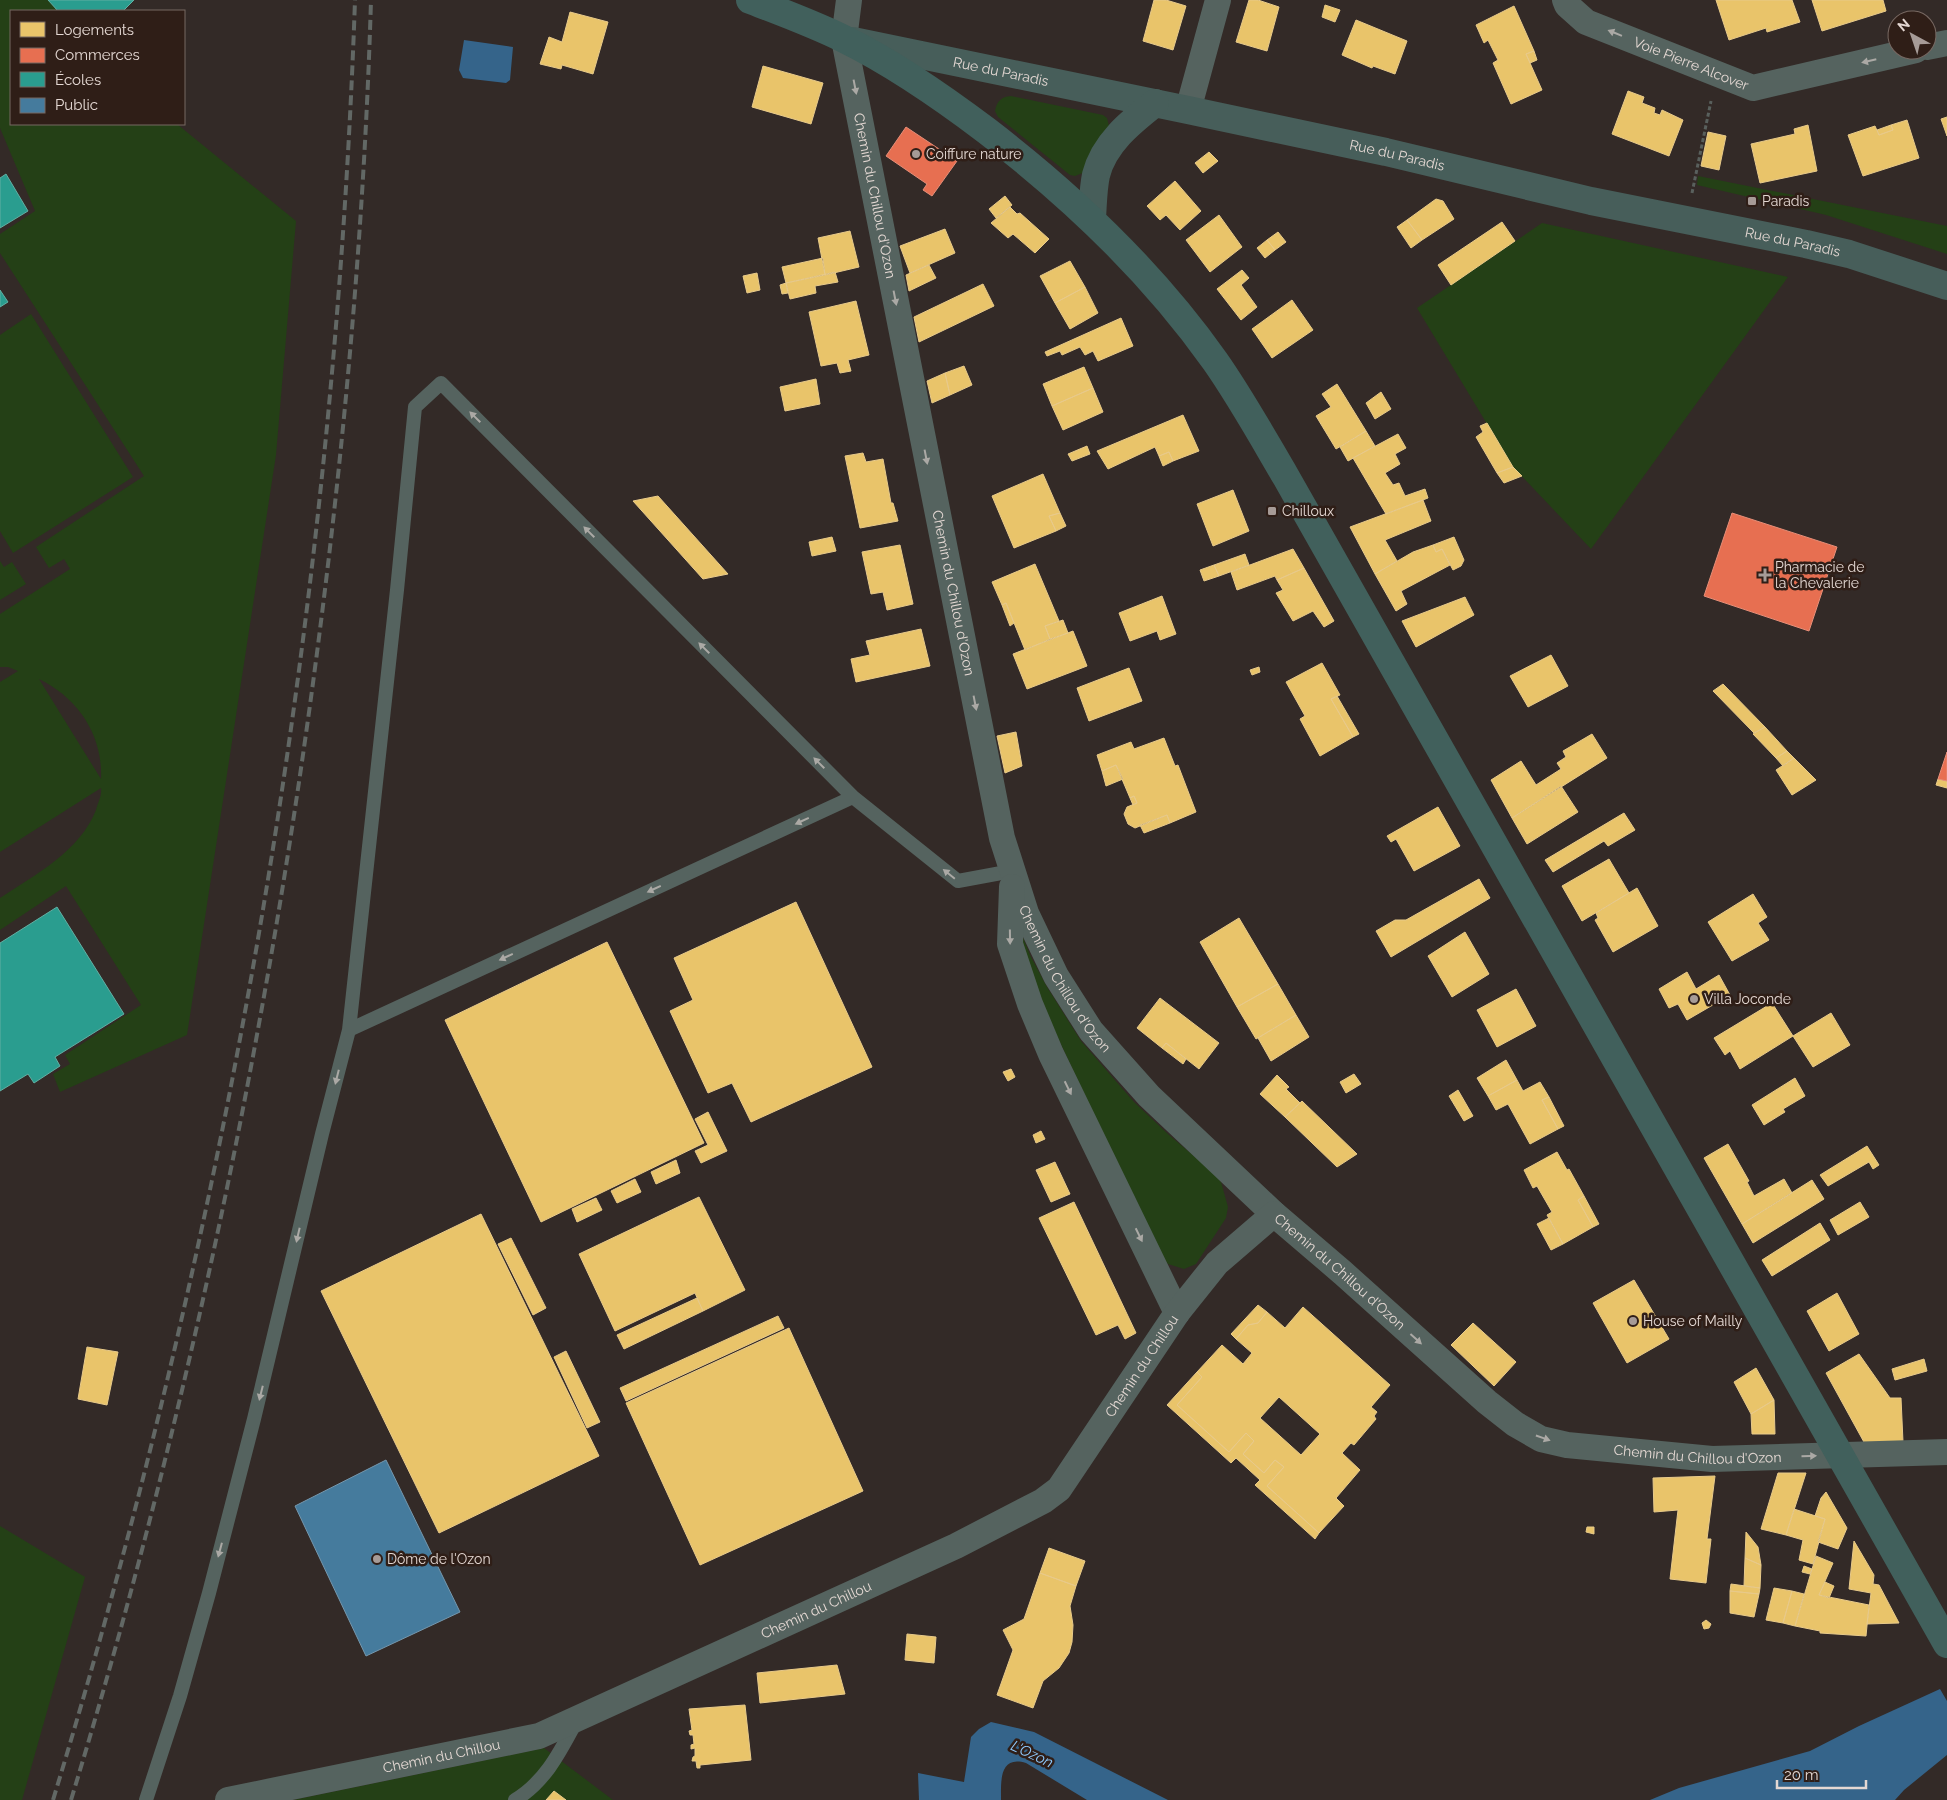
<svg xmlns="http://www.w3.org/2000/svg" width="1947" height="1800" font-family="Raleway,sans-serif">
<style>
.green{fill:#244016;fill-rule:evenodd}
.water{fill:#35648a}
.homes{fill:#e9c46a;stroke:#e8ca8a;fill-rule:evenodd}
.shops{fill:#e76f51;stroke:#e68e78}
.schools{fill:#2a9d8f;stroke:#62afa3}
.public{fill:#457b9d;stroke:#7597ad}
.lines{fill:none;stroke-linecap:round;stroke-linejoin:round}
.path{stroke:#59605d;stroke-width:3;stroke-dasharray:4 2.5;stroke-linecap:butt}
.lane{stroke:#55635f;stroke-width:14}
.street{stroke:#55635f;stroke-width:26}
.secondary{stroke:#475e5a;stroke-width:28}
.primary{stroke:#41605c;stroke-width:28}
.rail{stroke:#626865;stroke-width:4;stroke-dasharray:10 5;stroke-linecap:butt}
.oneway{fill:#aba9a5}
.poi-dot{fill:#a69b97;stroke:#2f1e17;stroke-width:2}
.labels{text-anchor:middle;stroke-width:5;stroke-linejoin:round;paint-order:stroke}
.street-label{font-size:14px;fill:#e4d8d3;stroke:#2f1e17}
.poi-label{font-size:14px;fill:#e4d8d3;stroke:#2f1e17;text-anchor:start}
.water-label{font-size:15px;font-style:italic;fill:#8fcafd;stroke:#2f1e17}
</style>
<rect width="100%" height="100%" fill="#332a27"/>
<path class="green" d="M0,0H48L58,11H11V124H177L296,221L276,455L187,1035L60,1092L53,1074L70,1064L65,1055L141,1005L66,886L0,930V898C35,875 80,851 96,810C98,802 102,796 101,788L0,852V682L18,671L8,667H0V614L70,569L64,559L49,568L36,547L144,476L0,253V234L35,211L0,128ZM39,679C78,698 103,735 101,779Z
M1011,96L1103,115L1107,118L1109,126L1085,172L1075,176L1070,175L998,117L995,111C997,101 1001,97 1011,96Z
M1698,176L1947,226V254L1826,215L1697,185Z
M1542,223L1788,277L1591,549L1513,467L1417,308Z
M31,314L133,477L13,553L0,531V335Z
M0,561L4,567L12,562L26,584L0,600Z
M1021,933L1031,957L1047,987L1081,1041L1134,1102L1169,1135L1213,1172L1221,1182L1228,1207L1226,1218L1196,1264L1184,1269L1168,1264L1159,1253L1034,987L1024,961Z
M0,1526L85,1577L22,1800H0Z
M544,1748L613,1800H293Z"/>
<path class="water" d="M464,40L513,47L510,80L506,83L463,78L459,70Z
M1940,1689L1947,1701V1755L1904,1790L1895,1800H1650L1679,1788L1810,1751L1859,1726Z
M991,1722L1034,1732L1168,1800H1087L1026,1763C999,1755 1001,1781 1001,1800H919L918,1773L964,1782L971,1737L979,1729Z"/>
<path class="homes" d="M1154,0H1166L1186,6L1173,50L1143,41Z
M1249,0H1258L1279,7L1267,51L1236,42Z
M1716,0H1792L1800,22L1767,32L1766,28L1729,40Z
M1812,0H1883L1886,11L1822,31Z
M1325,5L1340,10L1335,22L1322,17Z
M1514,6L1534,51L1526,54L1542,90L1511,104L1493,63L1498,60L1488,40L1484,43L1476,25Z
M570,12L608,22L593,74L562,65L561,69L540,64L549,37L562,42Z
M1356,20L1407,41L1395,74L1373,66L1372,68L1342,55Z
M1534,51L1537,60L1530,63L1526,54Z
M763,66L823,83L811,124L752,107Z
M1628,91L1644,97L1642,103L1655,108L1654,113L1660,115L1662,110L1683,120L1669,156L1612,134Z
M1947,117V136L1941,119Z
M1907,120L1919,158L1863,176L1848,135L1875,126L1879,135L1893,130L1891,125Z
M1808,125L1817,171L1760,183L1751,144L1795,134L1794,129Z
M1891,125L1893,130L1879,135L1877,130Z
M1708,132L1726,136L1719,170L1701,166Z
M1209,152L1218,161L1203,173L1195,163Z
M1175,181L1201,211L1180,230L1166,215L1160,220L1147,206Z
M1005,196L1012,205L996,218L989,209Z
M1436,199L1443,201L1454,219L1422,240L1407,220Z
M1010,207L1017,214L1020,213L1049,239L1035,253L1013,234L1008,238L991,223Z
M1219,215L1242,247L1210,272L1186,240Z
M1407,220L1422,240L1411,248L1397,227Z
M1502,222L1515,241L1451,285L1438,265Z
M945,229L955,253L910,273L900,246Z
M850,231L859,267L825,275L818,238Z
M1278,232L1286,242L1275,250L1267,240Z
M1267,240L1275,250L1265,258L1257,248Z
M823,258L825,275L786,283L782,267Z
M1070,261L1085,287L1055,303L1040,276Z
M929,265L936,278L909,291L906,275Z
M1242,270L1249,278L1241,285L1257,307L1241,320L1217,289Z
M835,272L838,282L815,286L816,293L790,299L786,283Z
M757,273L760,290L747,293L743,276Z
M786,283L788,293L782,294L780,285Z
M983,284L994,306L919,342L914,317Z
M1085,287L1098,313L1070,329L1055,303Z
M1292,300L1313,330L1272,358L1252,329Z
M856,301L869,355L848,360L851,371L840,373L837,363L821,366L809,312Z
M1121,318L1133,346L1098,361L1093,351L1085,355L1080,347L1062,355L1060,351L1047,356L1045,352Z
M964,366L972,385L950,395L945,373Z
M1084,367L1093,388L1052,406L1043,384Z
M945,373L950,395L932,403L927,381Z
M816,379L820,404L785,411L780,387Z
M1337,384L1366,431L1336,449L1316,416L1331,407L1322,394Z
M1093,388L1103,412L1063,430L1052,406Z
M1381,392L1391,409L1375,419L1366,403Z
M1183,415L1199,451L1173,461L1169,452L1159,456L1155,447L1108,469L1097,451Z
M1487,423L1513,467L1497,473L1476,437L1483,432L1480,426Z
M1366,431L1375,446L1348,461L1340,447Z
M1398,434L1406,448L1395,454L1400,464L1385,473L1393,485L1399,483L1405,496L1425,489L1428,498L1386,514L1353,458Z
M1087,446L1090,454L1072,461L1068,454Z
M1169,452L1173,461L1163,466L1159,456Z
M863,453L866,462L883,459L891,503H893L898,521L860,528L845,456Z
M1513,467L1522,476L1504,483L1497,473Z
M1043,474L1060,513L1049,516L1056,531L1014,548L992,496Z
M1233,490L1249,531L1213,546L1197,504Z
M658,496L728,574L703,579L633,501Z
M1423,500L1431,521L1385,540L1397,561L1375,574L1350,527Z
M1060,513L1066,526L1056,531L1049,516Z
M832,537L836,551L812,556L809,542Z
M1454,537L1464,560L1461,566L1453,570L1442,549L1436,552L1433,545Z
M900,545L913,604L887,610L883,592L871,594L862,552Z
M1433,545L1436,552L1442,549L1450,565L1401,591L1407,604L1396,611L1375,574L1413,552Z
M1293,549L1304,568L1277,580L1275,576L1237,590L1231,572Z
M1245,554L1249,565L1219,576L1214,565Z
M1035,564L1059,621L1045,626L1050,639L1025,650L1006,603L1002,605L992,582Z
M1214,565L1219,576L1204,581L1200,570Z
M1304,568L1334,621L1324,627L1313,611L1293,621L1276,593L1283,590L1277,580Z
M1162,596L1176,634L1160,640L1157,631L1130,641L1119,613Z
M1465,597L1474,615L1416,647L1402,621Z
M1006,603L1014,623L1010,626L1002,605Z
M1063,620L1068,633L1050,639L1045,626Z
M921,629L930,666L856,682L851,659L870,655L866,641Z
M1073,631L1087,666L1027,689L1013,654Z
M1551,655L1568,686L1528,707L1510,676Z
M1322,663L1340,695L1331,699L1353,737L1320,756L1300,719L1305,716L1286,682Z
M1259,667L1260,672L1252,675L1250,670Z
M1129,668L1142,701L1089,721L1077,688Z
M1723,684L1765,727L1754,733L1713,691Z
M1337,696L1359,734L1353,737L1331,699Z
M1765,727L1787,751L1776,758L1753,734Z
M1016,732L1022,766L1005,773L997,736Z
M1592,734L1607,758L1512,818L1491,780L1521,761L1536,785L1561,769L1557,763L1566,757L1563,751Z
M1164,738L1175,766L1178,765L1196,812L1170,823L1167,815L1135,828L1128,824L1124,814L1127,807L1137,803L1134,796L1130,798L1116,765L1102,771L1097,755L1131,742L1134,749Z
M1787,751L1794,758L1783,766L1776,758Z
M1794,758L1816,780L1792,795L1776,770Z
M1116,765L1123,779L1106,786L1102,771Z
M1938,779L1947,781V788L1936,785Z
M1561,786L1578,812L1527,844L1512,818Z
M1134,796L1137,803L1133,805L1130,798Z
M1438,807L1460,846L1414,871L1396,839L1391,842L1387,836Z
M1624,813L1635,830L1608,846L1604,841L1553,872L1545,860Z
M1167,815L1170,823L1144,833L1140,825Z
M1609,859L1629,893L1582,921L1562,886Z
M1479,879L1490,898L1391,957L1376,931L1395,920H1406Z
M1637,888L1658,926L1613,952L1595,920L1598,918L1596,913Z
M1753,894L1767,917L1758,923L1769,940L1732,961L1708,922Z
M796,902L872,1067L751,1122L732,1083L708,1093L670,1011L693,1000L674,958Z
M1239,918L1278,984L1237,1007L1200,942Z
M1465,932L1489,974L1452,997L1428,956Z
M607,942L704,1143L541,1222L445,1020Z
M1687,972L1696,989L1719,975L1730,995L1687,1020L1678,1004L1669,1008L1659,989Z
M1278,984L1296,1015L1256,1039L1237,1007Z
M1516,989L1536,1026L1497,1047L1477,1010Z
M1160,998L1219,1043L1199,1069L1166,1043L1162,1048L1137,1028Z
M1772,1003L1793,1036L1740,1069L1730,1051L1725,1055L1714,1038Z
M1831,1013L1850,1045L1813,1067L1793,1036Z
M1296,1015L1309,1037L1271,1061L1258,1038Z
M1166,1043L1186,1059L1183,1064L1162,1048Z
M1506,1060L1517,1080L1488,1096L1477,1078Z
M1011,1069L1015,1077L1008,1081L1003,1072Z
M1354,1074L1361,1084L1346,1093L1340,1082Z
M1277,1075L1289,1087L1286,1089L1300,1103L1285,1117L1260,1094Z
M1795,1078L1805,1096L1783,1109L1785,1112L1764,1125L1752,1105Z
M1517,1080L1523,1091L1540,1082L1549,1097L1542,1100L1558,1129L1530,1144L1508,1104L1496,1110L1488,1096Z
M1458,1090L1473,1116L1464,1121L1449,1096Z
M1549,1097L1564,1126L1558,1129L1542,1100Z
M1302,1101L1357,1154L1337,1167L1285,1117Z
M708,1112L727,1151L701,1163L695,1151L708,1145L695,1119Z
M1041,1131L1045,1139L1036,1143L1033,1135Z
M1728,1144L1749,1181L1747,1182L1754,1196L1784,1179L1792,1193L1742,1224L1704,1158Z
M1867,1146L1879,1165L1873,1169L1869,1162L1828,1186L1820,1175Z
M1557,1152L1567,1170L1569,1169L1584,1196L1578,1200L1593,1227L1563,1244L1547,1215L1552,1212L1537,1186L1533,1188L1524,1170Z
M676,1160L680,1173L656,1184L651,1172Z
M1055,1162L1070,1194L1051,1202L1036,1170Z
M635,1179L641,1192L617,1203L611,1191Z
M1812,1180L1824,1199L1753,1243L1742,1224Z
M1584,1196L1599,1224L1593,1227L1578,1200Z
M699,1197L745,1290L703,1311L695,1293L615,1331L579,1254Z
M596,1198L602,1210L577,1222L572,1209Z
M1074,1202L1136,1333L1125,1339L1118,1325L1096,1335L1039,1218Z
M1860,1202L1869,1217L1838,1235L1830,1220Z
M481,1214L599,1456L439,1533L321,1291Z
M1549,1218L1563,1244L1551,1250L1537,1224Z
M1820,1223L1830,1240L1772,1276L1762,1260Z
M511,1238L546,1308L533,1315L498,1244Z
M1634,1280L1669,1339L1627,1363L1593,1303Z
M1837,1293L1859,1334L1829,1351L1807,1311Z
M697,1298L703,1311L624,1349L617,1335Z
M1258,1305L1267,1312L1258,1323L1248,1325L1236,1339L1231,1334Z
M1303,1307L1390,1385L1371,1407L1377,1412L1374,1416L1376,1419L1354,1445L1351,1443L1342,1453L1360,1470L1336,1498L1344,1506L1319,1533L1267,1486L1284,1467L1275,1460L1264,1473L1243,1454L1254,1441L1246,1433L1229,1452L1177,1405L1202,1377L1197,1372L1222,1345L1243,1364L1252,1353L1236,1339L1248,1325L1258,1323L1267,1312L1285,1328ZM1279,1397L1320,1434L1301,1455L1260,1418Z
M778,1316L784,1328L626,1401L620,1388Z
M1473,1323L1516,1362L1494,1386L1451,1345Z
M789,1328L863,1491L700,1565L626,1403Z
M87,1347L118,1352L107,1405L78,1399Z
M566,1351L600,1422L587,1428L554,1357Z
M1859,1354L1890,1398H1901L1903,1442L1865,1444L1826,1373Z
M1924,1359L1927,1371L1895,1380L1892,1369Z
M1756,1368L1774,1400L1751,1414L1734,1382Z
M1197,1372L1202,1377L1177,1405L1229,1452L1246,1433L1254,1441L1243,1454L1264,1473L1275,1460L1284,1467L1267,1486L1319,1533L1315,1539L1255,1485L1260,1480L1236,1458L1231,1463L1167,1405Z
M1774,1400L1775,1434H1752L1751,1414Z
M1778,1473H1806L1786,1535L1761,1529Z
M1715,1476L1707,1539H1711L1706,1583L1670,1579L1678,1510L1654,1512L1653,1478Z
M1826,1492L1847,1528L1838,1549L1818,1542L1825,1519L1815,1516L1821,1498Z
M1794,1509L1825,1519L1813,1564L1799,1560L1803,1540L1786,1535Z
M1587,1527H1594V1534L1586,1532Z
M1746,1532L1758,1547L1761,1565L1745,1558Z
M1854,1541L1874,1575L1873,1584L1879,1585L1899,1623L1867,1624L1871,1593L1849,1589Z
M1049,1548L1085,1561L1076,1586L1040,1573Z
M1816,1556L1833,1563L1819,1595L1869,1605L1866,1636L1820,1633V1631L1795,1626Z
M1745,1558L1761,1565L1760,1588L1744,1586Z
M1804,1566L1812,1569L1810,1574L1802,1572Z
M1040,1573L1076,1586L1070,1606L1073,1625L1072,1642L1069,1653L1059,1668L1043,1681L1033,1708L997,1695L1013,1650L1003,1630L1024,1619Z
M1825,1582L1834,1586L1829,1598L1819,1595Z
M1731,1584L1760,1588L1759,1594L1730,1591Z
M1774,1588L1792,1591L1783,1623L1766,1620Z
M1730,1591L1759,1594L1754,1617L1730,1613Z
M1792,1591L1804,1594L1795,1626L1783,1623Z
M1706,1620L1711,1624L1709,1628L1704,1629L1702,1623Z
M907,1634L936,1637L934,1663L905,1660Z
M837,1665L845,1694L760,1703L757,1673Z
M745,1705L751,1760L700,1765V1768H697L696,1761H692L693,1757L695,1756V1748L691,1749V1745L694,1744L693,1735H690L689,1731L692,1730L689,1709Z
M554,1791L566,1800H546Z"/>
<path class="shops" d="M906,127L957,161L932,196L923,190L927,184L886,156Z
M1732,513L1837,547L1809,631L1704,596Z
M1947,752V781L1938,779Z"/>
<path class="schools" d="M48,0H134L123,11H58Z
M6,174L28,211L0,228V178Z
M0,290L8,302L0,307Z
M57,907L124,1014L55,1057L60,1066L34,1083L28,1074L0,1091V943Z"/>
<path class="public" d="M386,1460L460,1612L366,1656L295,1506Z"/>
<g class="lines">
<path class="path" d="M1692,193L1711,101"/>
<path class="lane" d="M349,1030L853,797L958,881L1012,871
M146,1800L180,1696L209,1593L254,1419L322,1134L349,1030L397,590L415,407L441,383L853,797
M515,1800C545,1782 560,1752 576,1722"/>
<g class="street">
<path id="s1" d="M849,0L844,39L1002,838L1026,913L1056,976L1091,1031L1149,1096L1274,1214L1343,1273L1487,1402L1515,1424L1541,1439L1567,1445L1712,1459L1947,1452"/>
<path id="s2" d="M1565,0L1567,5L1586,22L1753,88L1916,50"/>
<path d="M1927,47L1947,43"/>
<path d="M1188,110L1218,0"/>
<path d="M1012,887L1010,944L1030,1004L1051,1054L1177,1313"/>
<path id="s3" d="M228,1800L539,1736L956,1546L1043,1501L1059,1489L1177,1313L1217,1263L1274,1214"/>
</g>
<g class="secondary">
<path id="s4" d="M853,41L1188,110L1386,152L1591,201L1806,244L1849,254L1947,286"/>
<path d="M1092,218C1093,204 1093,189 1096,175C1104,143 1131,122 1155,103"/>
</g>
<path class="primary" d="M750,0C781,12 814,24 844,39C895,64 942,97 987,131C1073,197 1152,272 1215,361C1241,398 1263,438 1286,477L1947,1644"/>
<path class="rail" d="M53,1800C231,1217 334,610 355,0
M71,1800C180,1442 259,1076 310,705C342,472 364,236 371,0"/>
</g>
<defs><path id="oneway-solid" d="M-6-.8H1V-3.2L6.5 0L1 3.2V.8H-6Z" transform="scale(1.25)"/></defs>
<g class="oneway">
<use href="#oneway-solid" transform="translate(1615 33) rotate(-158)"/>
<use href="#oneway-solid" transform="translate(1869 61) rotate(167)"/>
<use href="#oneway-solid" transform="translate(855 87) rotate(79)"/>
<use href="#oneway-solid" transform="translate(895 298) rotate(79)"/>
<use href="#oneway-solid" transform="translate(475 417) rotate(-135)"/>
<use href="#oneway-solid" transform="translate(926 457) rotate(79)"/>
<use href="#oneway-solid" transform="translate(589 532) rotate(-135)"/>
<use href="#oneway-solid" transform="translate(704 648) rotate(-135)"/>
<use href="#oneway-solid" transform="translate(975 703) rotate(79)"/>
<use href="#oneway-solid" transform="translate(819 763) rotate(-135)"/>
<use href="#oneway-solid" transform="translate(802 821) rotate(155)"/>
<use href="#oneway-solid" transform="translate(949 874) rotate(-141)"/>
<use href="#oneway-solid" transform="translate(654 889) rotate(155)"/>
<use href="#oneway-solid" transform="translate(1010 937) rotate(89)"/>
<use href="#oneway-solid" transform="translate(506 957) rotate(155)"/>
<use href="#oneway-solid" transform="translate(337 1077) rotate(104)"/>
<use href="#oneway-solid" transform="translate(1068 1088) rotate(64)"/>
<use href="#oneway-solid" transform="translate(298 1235) rotate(103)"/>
<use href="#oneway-solid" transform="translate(1139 1235) rotate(64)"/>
<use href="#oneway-solid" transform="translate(1416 1339) rotate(42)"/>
<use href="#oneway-solid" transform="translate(261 1393) rotate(104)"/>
<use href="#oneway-solid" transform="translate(1543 1438) rotate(19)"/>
<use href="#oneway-solid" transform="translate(1809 1456) rotate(-1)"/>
<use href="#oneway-solid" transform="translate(220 1550) rotate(105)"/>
</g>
<g class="poi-dot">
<circle cx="916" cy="154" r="5"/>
<rect x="1747" y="196" width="10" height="10" rx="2.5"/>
<rect x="1267" y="506" width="10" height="10" rx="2.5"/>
<path d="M1762.5 567.5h5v5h5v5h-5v5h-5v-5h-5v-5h5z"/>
<circle cx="1694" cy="999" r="5"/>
<circle cx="1633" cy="1321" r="5"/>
<circle cx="377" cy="1559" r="5"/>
</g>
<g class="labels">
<g class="street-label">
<text dy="5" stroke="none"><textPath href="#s2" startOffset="144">Voie Pierre Alcover</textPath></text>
<text dy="5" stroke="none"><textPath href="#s4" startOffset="151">Rue du Paradis</textPath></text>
<text dy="5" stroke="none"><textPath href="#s4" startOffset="556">Rue du Paradis</textPath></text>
<text dy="5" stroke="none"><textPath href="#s1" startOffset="199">Chemin du Chillou d'Ozon</textPath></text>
<text dy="5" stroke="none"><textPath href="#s4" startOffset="961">Rue du Paradis</textPath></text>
<text dy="5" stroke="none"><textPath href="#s1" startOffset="604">Chemin du Chillou d'Ozon</textPath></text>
<text dy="5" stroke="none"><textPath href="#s1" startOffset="1009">Chemin du Chillou d'Ozon</textPath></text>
<text dy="5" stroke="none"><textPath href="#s1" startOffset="1414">Chemin du Chillou d'Ozon</textPath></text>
<text dy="5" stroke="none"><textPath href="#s3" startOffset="1042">Chemin du Chillou</textPath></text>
<text dy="5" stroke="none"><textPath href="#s1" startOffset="1834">Chemin du Chillou d'Ozon</textPath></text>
<text dy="5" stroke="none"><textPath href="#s3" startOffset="622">Chemin du Chillou</textPath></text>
<text dy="5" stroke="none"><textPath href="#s3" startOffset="218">Chemin du Chillou</textPath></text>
</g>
<g class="poi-label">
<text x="926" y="159">Coiffure nature</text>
<text x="1762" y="206">Paradis</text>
<text x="1282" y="516">Chilloux</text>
<text x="1775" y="572">Pharmacie de<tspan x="1775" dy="16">la Chevalerie</tspan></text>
<text x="1704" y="1004">Villa Joconde</text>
<text x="1643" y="1326">House of Mailly</text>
<text x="387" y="1564">Dôme de l'Ozon</text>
</g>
<g class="water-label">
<text transform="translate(1032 1754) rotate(25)" y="5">L'Ozon</text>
</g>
</g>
<rect x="10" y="10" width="175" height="115" fill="#2f1e17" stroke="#776862"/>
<rect x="20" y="22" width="25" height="15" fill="#e9c46a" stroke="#776862"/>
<text x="55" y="35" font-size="15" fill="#e4d8d3">Logements</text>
<rect x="20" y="48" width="25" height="15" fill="#e76f51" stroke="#776862"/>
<text x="55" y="60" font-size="15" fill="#e4d8d3">Commerces</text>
<rect x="20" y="72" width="25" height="15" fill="#2a9d8f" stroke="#776862"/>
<text x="55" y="85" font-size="15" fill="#e4d8d3">Écoles</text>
<rect x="20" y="98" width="25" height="15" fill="#457b9d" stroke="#776862"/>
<text x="55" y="110" font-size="15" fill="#e4d8d3">Public</text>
<g transform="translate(1912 35) rotate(320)"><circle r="24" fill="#2f1e17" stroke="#776862"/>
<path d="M0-4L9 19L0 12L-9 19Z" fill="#a69b97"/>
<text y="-8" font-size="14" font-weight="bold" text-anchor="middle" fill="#e4d8d3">N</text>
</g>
<path d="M1777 1780v8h89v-8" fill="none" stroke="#e4d8d3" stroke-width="2.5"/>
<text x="1784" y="1780" font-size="15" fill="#e4d8d3" stroke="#2f1e17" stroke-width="4" paint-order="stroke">20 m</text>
</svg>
